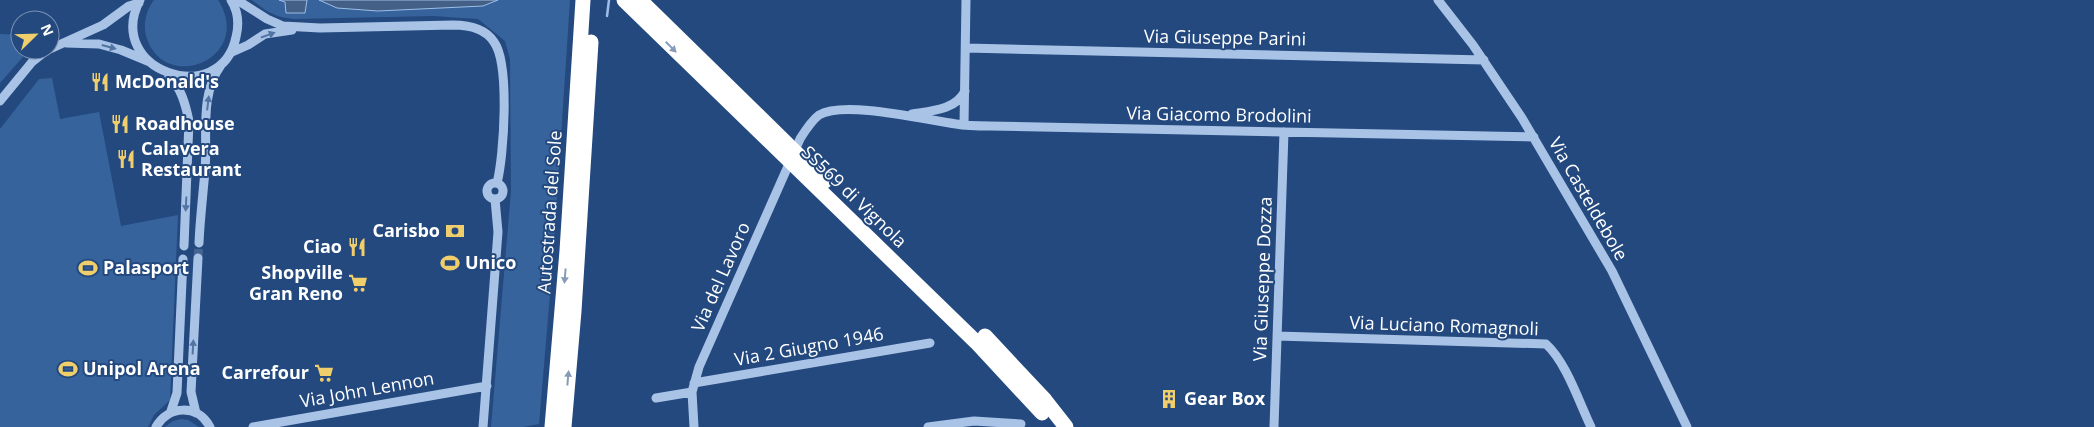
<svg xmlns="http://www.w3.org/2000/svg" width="2094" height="427" font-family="'Open Sans',sans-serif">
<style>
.green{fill:#37639d}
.water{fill:#446087;stroke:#9dbee7}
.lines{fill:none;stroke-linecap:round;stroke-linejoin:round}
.stream{stroke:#9dbee7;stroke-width:2.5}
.minor-tunnel{stroke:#446492;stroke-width:9;stroke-dasharray:9 4.5;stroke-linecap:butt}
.minor{stroke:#a9c3e6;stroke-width:9}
.highway{stroke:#fff;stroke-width:15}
.highway-bridge{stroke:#fff;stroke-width:15}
.oneway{fill:#5274a3}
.oneway2{fill:#869bb9}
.labels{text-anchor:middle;stroke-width:4;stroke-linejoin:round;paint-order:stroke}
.street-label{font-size:18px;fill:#fff;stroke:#23497f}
.poi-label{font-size:18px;font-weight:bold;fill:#fff;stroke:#23497f;text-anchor:start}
</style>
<rect width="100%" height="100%" fill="#23497f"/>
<path class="green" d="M154,0H218C255,58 164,96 146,36C143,24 146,10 154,0Z
M252,0H570L553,259L539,424L523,427H491L511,191L510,59L505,41L478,19L433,16L294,19C274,17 267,12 252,0Z
M0,34L20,35V50H29L0,83Z
M52,78L60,119L99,112L121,226L178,215L170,400L154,415L148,427H0V129L39,79Z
M181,419L188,420L199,427H165L173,421Z"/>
<path class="water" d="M279,0H307L305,13H286L285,2Z
M319,0H498L483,6L378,11L337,8Z"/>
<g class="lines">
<path class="stream" d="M607,16L609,0"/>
<path class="minor-tunnel" d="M198,258L199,243"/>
<path class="minor" d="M140,0C103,71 221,110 236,37C239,25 238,11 231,0
M237,0L267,19L283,26L320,28L453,25C468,25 485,28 494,42C510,64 504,156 497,183
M1438,0L1473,45L1522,118L1612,271L1687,427
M66,43L99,44L121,50L150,62
M966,48L1484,60
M50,49L103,25L129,6L139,3
M230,53L248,45L265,34L292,30
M167,73C181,88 185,102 189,121L184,246
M0,101L32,62L47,50
M912,114C931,111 956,110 965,91
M964,125L966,0
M487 191a8 8 0 1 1 16 0a8 8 0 1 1-16 0Z
M199,243C200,219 203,195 205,170C208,136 199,95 221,65
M1277,336L1546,344C1566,362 1579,402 1591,427
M694,383L930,343
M656,398L692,392
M171,411L177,393L183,259
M196,413L191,392L198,258
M156,427C168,405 198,404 210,427
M253,427L487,386
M483,427L498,232L495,199
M694,427L692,392L699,367L800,139C805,131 811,121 819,115C844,100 926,120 956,124C967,126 979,126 990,126L1534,137
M928,427L974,421L1021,424
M1274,427L1284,132"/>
<path class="highway" d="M1044,399L1066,427
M552,427L567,251L583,0
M564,427L574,311L591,42"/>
<path class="highway-bridge" d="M624,0L976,342L1042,413
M640,0L825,181
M985,336L1044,399"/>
</g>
<defs><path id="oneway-solid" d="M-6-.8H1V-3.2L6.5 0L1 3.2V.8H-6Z" transform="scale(1.25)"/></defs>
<g class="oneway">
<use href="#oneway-solid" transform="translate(268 35) rotate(-19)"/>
<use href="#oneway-solid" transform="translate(109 47) rotate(15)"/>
<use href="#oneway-solid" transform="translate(208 103) rotate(-83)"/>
<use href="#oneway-solid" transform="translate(186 204) rotate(93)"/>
<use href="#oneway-solid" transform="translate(193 347) rotate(-87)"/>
</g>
<g class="oneway2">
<use href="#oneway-solid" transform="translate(671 47) rotate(45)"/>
<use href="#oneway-solid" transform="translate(565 276) rotate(95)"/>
<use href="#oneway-solid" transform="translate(568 378) rotate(-85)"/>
</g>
<defs>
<g id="restaurant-bare" transform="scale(1.5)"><path d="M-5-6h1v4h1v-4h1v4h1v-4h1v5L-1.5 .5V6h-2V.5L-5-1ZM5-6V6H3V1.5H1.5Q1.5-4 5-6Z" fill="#f1ce6c" stroke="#23497f" stroke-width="2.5" paint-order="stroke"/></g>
<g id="bank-bare" transform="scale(1.5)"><path d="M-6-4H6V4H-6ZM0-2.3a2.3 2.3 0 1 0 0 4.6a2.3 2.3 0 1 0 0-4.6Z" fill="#f1ce6c" stroke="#23497f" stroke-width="2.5" paint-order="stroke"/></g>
<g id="stadium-bare" transform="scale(1.5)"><path d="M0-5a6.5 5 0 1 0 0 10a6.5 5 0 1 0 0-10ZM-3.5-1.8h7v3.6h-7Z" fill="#f1ce6c" stroke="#23497f" stroke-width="2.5" paint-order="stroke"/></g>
<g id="supermarket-bare" transform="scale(1.5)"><path d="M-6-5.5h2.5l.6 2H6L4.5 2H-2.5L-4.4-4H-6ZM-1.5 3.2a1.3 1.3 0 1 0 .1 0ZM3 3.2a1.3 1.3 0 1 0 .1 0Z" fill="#f1ce6c" stroke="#23497f" stroke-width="2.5" paint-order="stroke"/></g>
<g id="building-bare" transform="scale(1.5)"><path d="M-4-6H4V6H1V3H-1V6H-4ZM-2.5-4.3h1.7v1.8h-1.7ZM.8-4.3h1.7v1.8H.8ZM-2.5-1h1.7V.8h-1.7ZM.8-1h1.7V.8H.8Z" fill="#f1ce6c" stroke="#23497f" stroke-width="2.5" paint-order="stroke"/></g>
</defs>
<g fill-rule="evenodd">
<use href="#restaurant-bare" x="100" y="82"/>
<use href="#restaurant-bare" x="120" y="124"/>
<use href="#restaurant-bare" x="126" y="159"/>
<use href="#bank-bare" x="455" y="231"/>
<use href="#restaurant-bare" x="357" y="247"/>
<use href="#stadium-bare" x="450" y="263"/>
<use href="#stadium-bare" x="88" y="268"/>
<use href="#supermarket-bare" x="358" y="283"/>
<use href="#stadium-bare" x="68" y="369"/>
<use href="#supermarket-bare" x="324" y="373"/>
<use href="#building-bare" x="1169" y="399"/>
</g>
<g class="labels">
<g class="street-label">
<text transform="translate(1225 38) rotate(1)" y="6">Via Giuseppe Parini</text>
<text transform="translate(1219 115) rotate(1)" y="6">Via Giacomo Brodolini</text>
<text transform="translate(854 197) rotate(44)" y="6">SS569 di Vignola</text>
<text transform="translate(1588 199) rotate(60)" y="6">Via Casteldebole</text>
<text transform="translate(550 212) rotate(-86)" y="6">Autostrada del Sole</text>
<text transform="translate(721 277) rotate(-66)" y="6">Via del Lavoro</text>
<text transform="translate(1263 279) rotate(-88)" y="6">Via Giuseppe Dozza</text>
<text transform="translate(1444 326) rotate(2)" y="6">Via Luciano Romagnoli</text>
<text transform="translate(809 347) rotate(-10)" y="6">Via 2 Giugno 1946</text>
<text transform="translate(367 390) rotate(-10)" y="6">Via John Lennon</text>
</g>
<g class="poi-label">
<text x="115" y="88">McDonald's</text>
<text x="135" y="130">Roadhouse</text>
<text x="141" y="155">Calavera<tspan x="141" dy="21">Restaurant</tspan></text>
<text x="440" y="237" text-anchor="end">Carisbo</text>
<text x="342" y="253" text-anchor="end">Ciao</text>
<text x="465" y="269">Unico</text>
<text x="103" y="274">Palasport</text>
<text x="343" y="279" text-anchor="end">Shopville<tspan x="343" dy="21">Gran Reno</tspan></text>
<text x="83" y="375">Unipol Arena</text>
<text x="309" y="379" text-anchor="end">Carrefour</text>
<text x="1184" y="405">Gear Box</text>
</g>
</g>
<g transform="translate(35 35) rotate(67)"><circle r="24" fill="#23497f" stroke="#7b92b2"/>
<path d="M0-4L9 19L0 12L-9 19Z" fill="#f1ce6c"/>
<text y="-8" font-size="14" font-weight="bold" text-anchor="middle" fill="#ffffff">N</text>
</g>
</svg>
